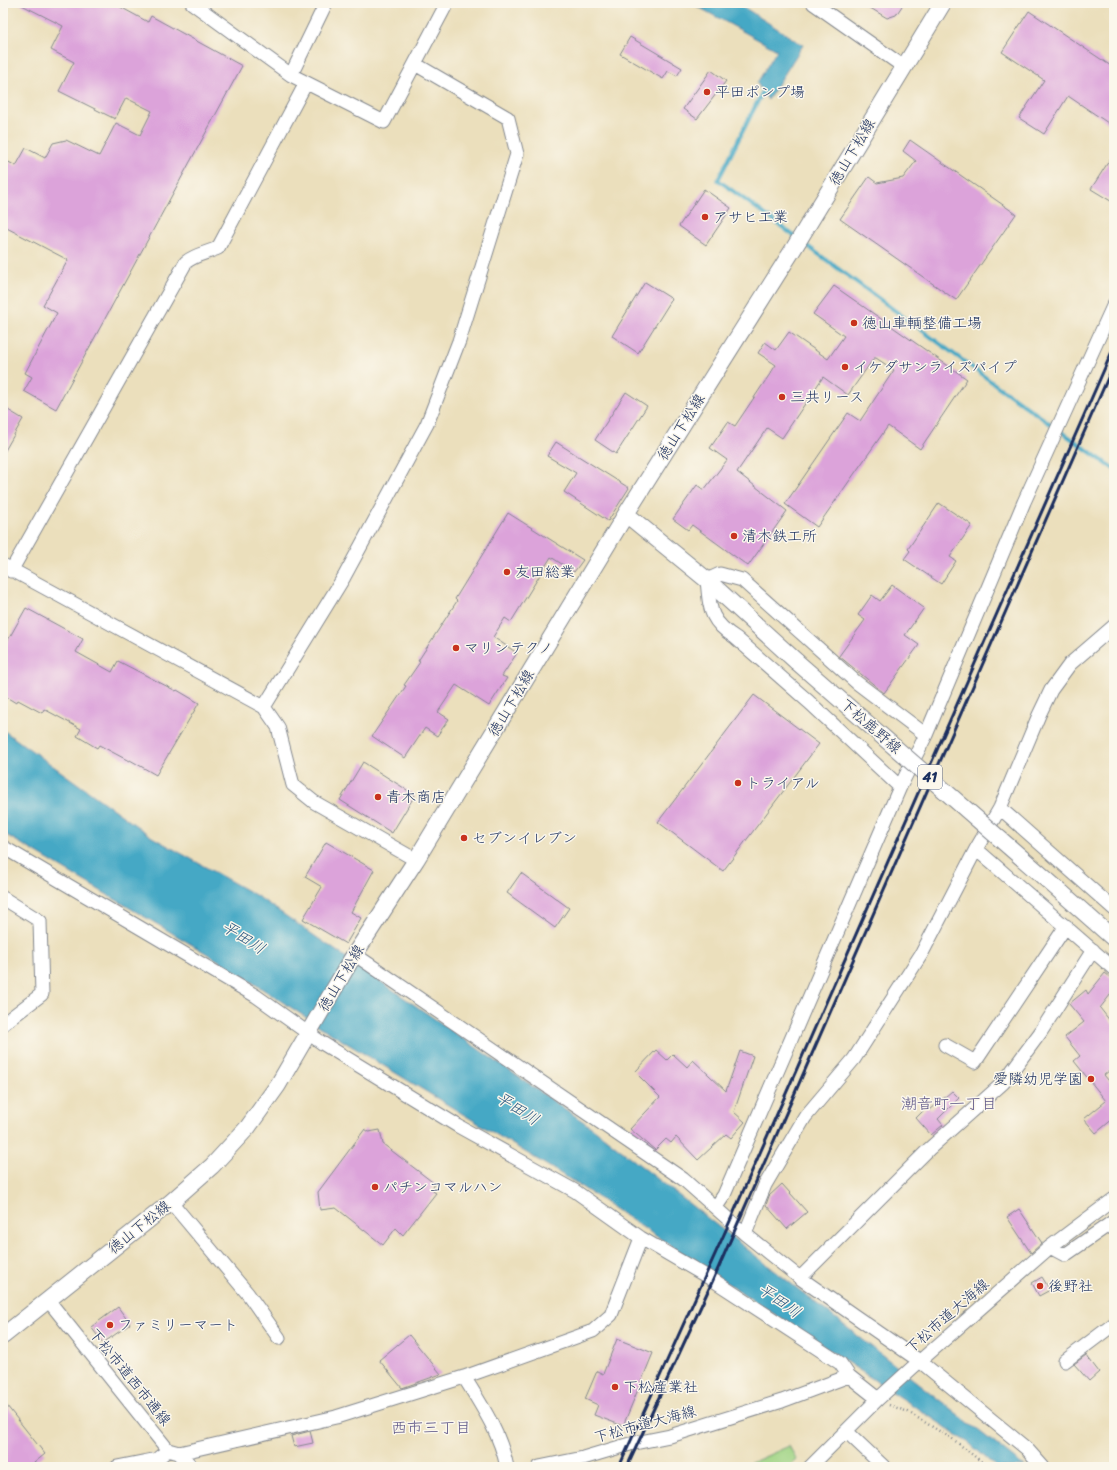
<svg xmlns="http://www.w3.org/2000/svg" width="1117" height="1470" font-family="Sriracha,'Klee One',sans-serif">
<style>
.green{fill:#a0d484;stroke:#5e8271}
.water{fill:#45a8c5;stroke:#306c92}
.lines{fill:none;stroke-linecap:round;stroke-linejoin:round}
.stream{stroke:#45a8c5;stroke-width:4}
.building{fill:#dca3da}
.minor-casing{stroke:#83878d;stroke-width:15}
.major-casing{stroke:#83878d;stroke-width:18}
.path{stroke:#83878d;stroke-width:2.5;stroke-dasharray:1 3;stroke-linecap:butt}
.minor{stroke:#fff;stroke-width:13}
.major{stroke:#fff;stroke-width:16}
.rail{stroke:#1b2f5e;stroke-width:3}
.major-bridge-casing{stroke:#83878d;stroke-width:18;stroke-linecap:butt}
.major-bridge{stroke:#fff;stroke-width:16}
.poi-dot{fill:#c8321e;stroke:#fbf7ec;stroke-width:1.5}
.labels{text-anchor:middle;stroke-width:3;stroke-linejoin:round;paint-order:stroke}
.shield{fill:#fbf7ec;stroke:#5e6b89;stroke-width:1}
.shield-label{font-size:14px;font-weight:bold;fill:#1b2f5e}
.poi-label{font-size:15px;fill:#1b2f5e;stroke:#fbf7ec;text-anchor:start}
.street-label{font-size:15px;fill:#1b2f5e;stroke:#fbf7ec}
.water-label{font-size:16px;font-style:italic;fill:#2a5982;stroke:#fbf7ec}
.neighbourhood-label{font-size:16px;fill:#5f5889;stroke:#fbf7ec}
</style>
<rect width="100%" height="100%" fill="#fbf7ec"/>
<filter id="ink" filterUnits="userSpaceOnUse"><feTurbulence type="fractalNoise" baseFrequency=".025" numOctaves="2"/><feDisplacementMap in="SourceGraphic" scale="8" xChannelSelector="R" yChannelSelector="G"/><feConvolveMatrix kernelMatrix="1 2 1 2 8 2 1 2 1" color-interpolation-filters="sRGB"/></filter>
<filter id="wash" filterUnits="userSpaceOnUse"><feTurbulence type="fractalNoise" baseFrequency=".012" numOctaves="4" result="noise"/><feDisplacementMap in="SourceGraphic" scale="16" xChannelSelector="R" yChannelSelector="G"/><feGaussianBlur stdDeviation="0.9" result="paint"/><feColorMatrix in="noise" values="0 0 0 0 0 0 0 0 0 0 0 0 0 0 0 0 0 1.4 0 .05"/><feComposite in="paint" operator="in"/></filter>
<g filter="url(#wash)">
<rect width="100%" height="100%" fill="#ebdfbc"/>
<path class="green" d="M789,1446L797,1460L789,1467H742Z"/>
<path class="water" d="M691,3H737L803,45L768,100L757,83L777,50Z
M3,730L152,837L257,896L594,1129L1025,1467H996L969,1443L938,1422L571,1180L330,1033L221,962L3,833Z"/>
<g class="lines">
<path class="stream" d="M765,87L718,180L797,238
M802,242L1000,388L1114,469"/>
</g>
<g id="blocks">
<path class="building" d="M18,3H113L148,22L151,16L242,66L56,409L24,391L32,377L25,373L57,313L43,305L68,260L3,226V159L16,166L26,148L45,158L53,143L66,140L99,156L116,123L140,135L152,111L126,98L115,119L59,91L74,62L51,50L63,26Z
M862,3H904L896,15L887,18Z
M1029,11L1114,68V127L1068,96L1044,134L1019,118L1044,80L1002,52Z
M630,37L682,68L677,76L668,71L663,79L620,54Z
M711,70L726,81L697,119L683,109Z
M910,140L1016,214L956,300L840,219L869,177L877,183L903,178L916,161L903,151Z
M1114,153V203L1091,189Z
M704,189L731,208L706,245L679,226Z
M645,282L672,299L638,353L612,336Z
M834,286L967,379L920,449L888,426L817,527L785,504L848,413L860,421L894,370L876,358H874L848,395L823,377L782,438L767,428L737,472L787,511L748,566L692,525L688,530L673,519L697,485L704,490L727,460L710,448L728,422L735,426L776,365L758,353L765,342L776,350L789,332L828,359L844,336L813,314Z
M626,392L647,406L616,454L595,440Z
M3,407L23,419L3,454Z
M556,442L629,488L608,521L564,492L576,473L547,456Z
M939,503L972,525L950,557L956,561L941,584L904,559L910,551L908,549Z
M508,513L583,560L574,572L551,557L511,622L505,618L493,637L517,653L502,676L507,678L489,706L456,685L438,712L449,719L437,736L425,728L405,758L372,736L406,686L404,685L420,662L418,661L457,601L455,599Z
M892,585L924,608L905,635L919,645L884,693L839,656L865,620L858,615L872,595L880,601Z
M26,608L83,639L76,652L112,672L118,661L176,691L177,690L199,703L156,775L130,760L129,761L99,745L97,748L77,736L81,729L44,709L42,713L18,700L16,703L3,695V649Z
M754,695L819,744L723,871L658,822Z
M363,762L415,795L392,833L340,800Z
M326,842L374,870L351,912L361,918L346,944L303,919L322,887L305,877Z
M521,873L569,908L555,928L507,893Z
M1105,973L1114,980V990L1100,1008L1114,1026V1067L1104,1075L1114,1087V1118L1096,1133L1084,1119L1106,1101L1074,1061L1080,1056L1065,1037L1084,1022L1069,1004L1086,990L1088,994Z
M656,1050L667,1060L673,1054L687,1067L693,1060L726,1091L740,1051L753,1056L734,1112L745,1122L731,1138L726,1134L698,1160L676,1137L671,1143L666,1139L655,1150L630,1129L660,1097L635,1072Z
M952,1091L959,1098L938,1119L943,1125L931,1135L916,1118L927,1107L930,1110Z
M365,1129L369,1132L380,1130L383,1144L435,1184L431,1190L436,1193L403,1235L396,1228L383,1245L336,1208L320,1210L318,1192Z
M782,1184L807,1212L787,1229L766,1205L769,1196Z
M1019,1209L1042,1243L1031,1253L1007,1217Z
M1042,1277L1050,1290L1039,1296L1032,1283Z
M118,1307L130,1324L103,1343L91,1327Z
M409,1335L441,1374L402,1388L379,1360Z
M617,1339L653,1353L623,1426L594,1415L598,1405L585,1399L597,1371L603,1374Z
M1086,1355L1099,1372L1089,1381L1074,1364Z
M3,1401L45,1454L29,1467H3Z
M310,1431L313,1443L294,1447L291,1436Z"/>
</g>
</g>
<g filter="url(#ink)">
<use href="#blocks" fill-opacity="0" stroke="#83878d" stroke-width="1"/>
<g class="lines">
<g class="minor-casing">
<path id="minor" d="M192,3L291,75L384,122L447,3
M813,3L904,67
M291,75L326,3
M3,565L264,707L278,727L293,785L314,802L416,860
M11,571L186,262C196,254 207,253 218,248L306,83
M264,707L344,577L427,424L459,341L517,154L508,118L415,64
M900,787L809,702L736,638C709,621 710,609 707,580L720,574L742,580L856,682L926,735
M1000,808L1114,909
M3,847L256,996L322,1043L458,1126L575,1191L641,1238L713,1280L840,1363L849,1376L878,1399
M976,849L1114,969
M3,898L40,921L42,994L3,1024
M354,954L683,1179L745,1234L800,1278L921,1362L1027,1449L1043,1467
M945,1045L975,1062L1066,926
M171,1202L248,1294L279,1338
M716,1207L724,1195L900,787L926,735L1024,502L1114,304
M745,1234L765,1185L805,1117L854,1059L922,953L976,849L1000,808L1039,715L1051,690L1070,664L1114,626
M1050,1247L1065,1255L1114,1221
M800,1278L929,1149L1003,1083L1040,1033L1093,950
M48,1300L168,1450L179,1453L192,1467
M1065,1361L1114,1324
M464,1377C482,1406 500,1433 507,1467
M846,1431L884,1467
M179,1453L336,1417L464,1377L593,1331L611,1315L641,1238
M117,1467L157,1459L168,1450
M539,1467L583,1458L630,1444L670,1436L782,1401L849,1376
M810,1467L878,1399L912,1368L1050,1247L1114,1199"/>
</g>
<g class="major-casing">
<path id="major" d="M626,514L707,580L797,662
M1062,893L1114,939
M3,1336L171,1202L212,1166L248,1127L278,1085L351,960L416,860L626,514L794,248L943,3"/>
</g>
<path class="path" d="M889,1405L908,1412L954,1440L988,1467"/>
<use href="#minor" class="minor"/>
<use href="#major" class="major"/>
<path class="rail" d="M619,1467L730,1221L1114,347
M627,1467L713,1280L1114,364"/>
<g class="major-bridge-casing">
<path id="major-bridge" d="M797,662L1062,893"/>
</g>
<use href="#major-bridge" class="major-bridge"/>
</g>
</g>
<g class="poi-dot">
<circle cx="707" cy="92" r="4"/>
<circle cx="705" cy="217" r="4"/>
<circle cx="854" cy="323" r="4"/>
<circle cx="845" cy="367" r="4"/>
<circle cx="782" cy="397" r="4"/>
<circle cx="734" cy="536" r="4"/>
<circle cx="507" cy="572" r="4"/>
<circle cx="456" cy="648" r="4"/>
<circle cx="738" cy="783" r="4"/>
<circle cx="378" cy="797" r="4"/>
<circle cx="464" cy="838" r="4"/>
<circle cx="1091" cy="1079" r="4"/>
<circle cx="375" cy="1187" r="4"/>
<circle cx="1040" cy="1286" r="4"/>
<circle cx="110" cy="1325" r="4"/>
<circle cx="615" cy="1387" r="4"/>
</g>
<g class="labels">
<rect class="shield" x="918" y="765" width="24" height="24" rx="3"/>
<g class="shield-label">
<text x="930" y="782">41</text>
</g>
<g class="poi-label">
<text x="715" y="97">平田ポンプ場</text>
<text x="713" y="222">アサヒ工業</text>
<text x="862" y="328">徳山車輌整備工場</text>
<text x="853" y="372">イケダサンライズパイプ</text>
<text x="790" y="402">三共リース</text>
<text x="742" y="541">清木鉄工所</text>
<text x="515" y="577">友田総業</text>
<text x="464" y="653">マリンテクノ</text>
<text x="746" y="788">トライアル</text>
<text x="386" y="802">青木商店</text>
<text x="472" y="843">セブンイレブン</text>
<text x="1083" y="1084" text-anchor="end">愛隣幼児学園</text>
<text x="383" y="1192">パチンコマルハン</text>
<text x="1048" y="1291">後野社</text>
<text x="118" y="1330">ファミリーマート</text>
<text x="623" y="1392">下松産業社</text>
</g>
<g class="street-label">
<text transform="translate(852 152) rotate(-59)" y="5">徳山下松線</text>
<text transform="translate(681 427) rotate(-58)" y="5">徳山下松線</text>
<text transform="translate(511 703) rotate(-59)" y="5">徳山下松線</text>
<text transform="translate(871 726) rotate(41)" y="5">下松鹿野線</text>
<text transform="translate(341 978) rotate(-59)" y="5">徳山下松線</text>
<text transform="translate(139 1227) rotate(-39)" y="5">徳山下松線</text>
<text transform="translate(947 1316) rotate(-41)" y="5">下松市道大海線</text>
<text transform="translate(130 1377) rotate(51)" y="5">下松市道西市通線</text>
<text transform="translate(645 1424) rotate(-15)" y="5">下松市道大海線</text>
</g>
<g class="water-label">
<text transform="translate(244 937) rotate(32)" y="6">平田川</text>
<text transform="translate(518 1108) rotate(32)" y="6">平田川</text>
<text transform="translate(780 1300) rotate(35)" y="6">平田川</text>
</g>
<g class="neighbourhood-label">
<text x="949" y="1109">潮音町一丁目</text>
<text x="431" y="1433">西市三丁目</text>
</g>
</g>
<rect width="1117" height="1470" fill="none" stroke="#fbf7ec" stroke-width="16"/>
</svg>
